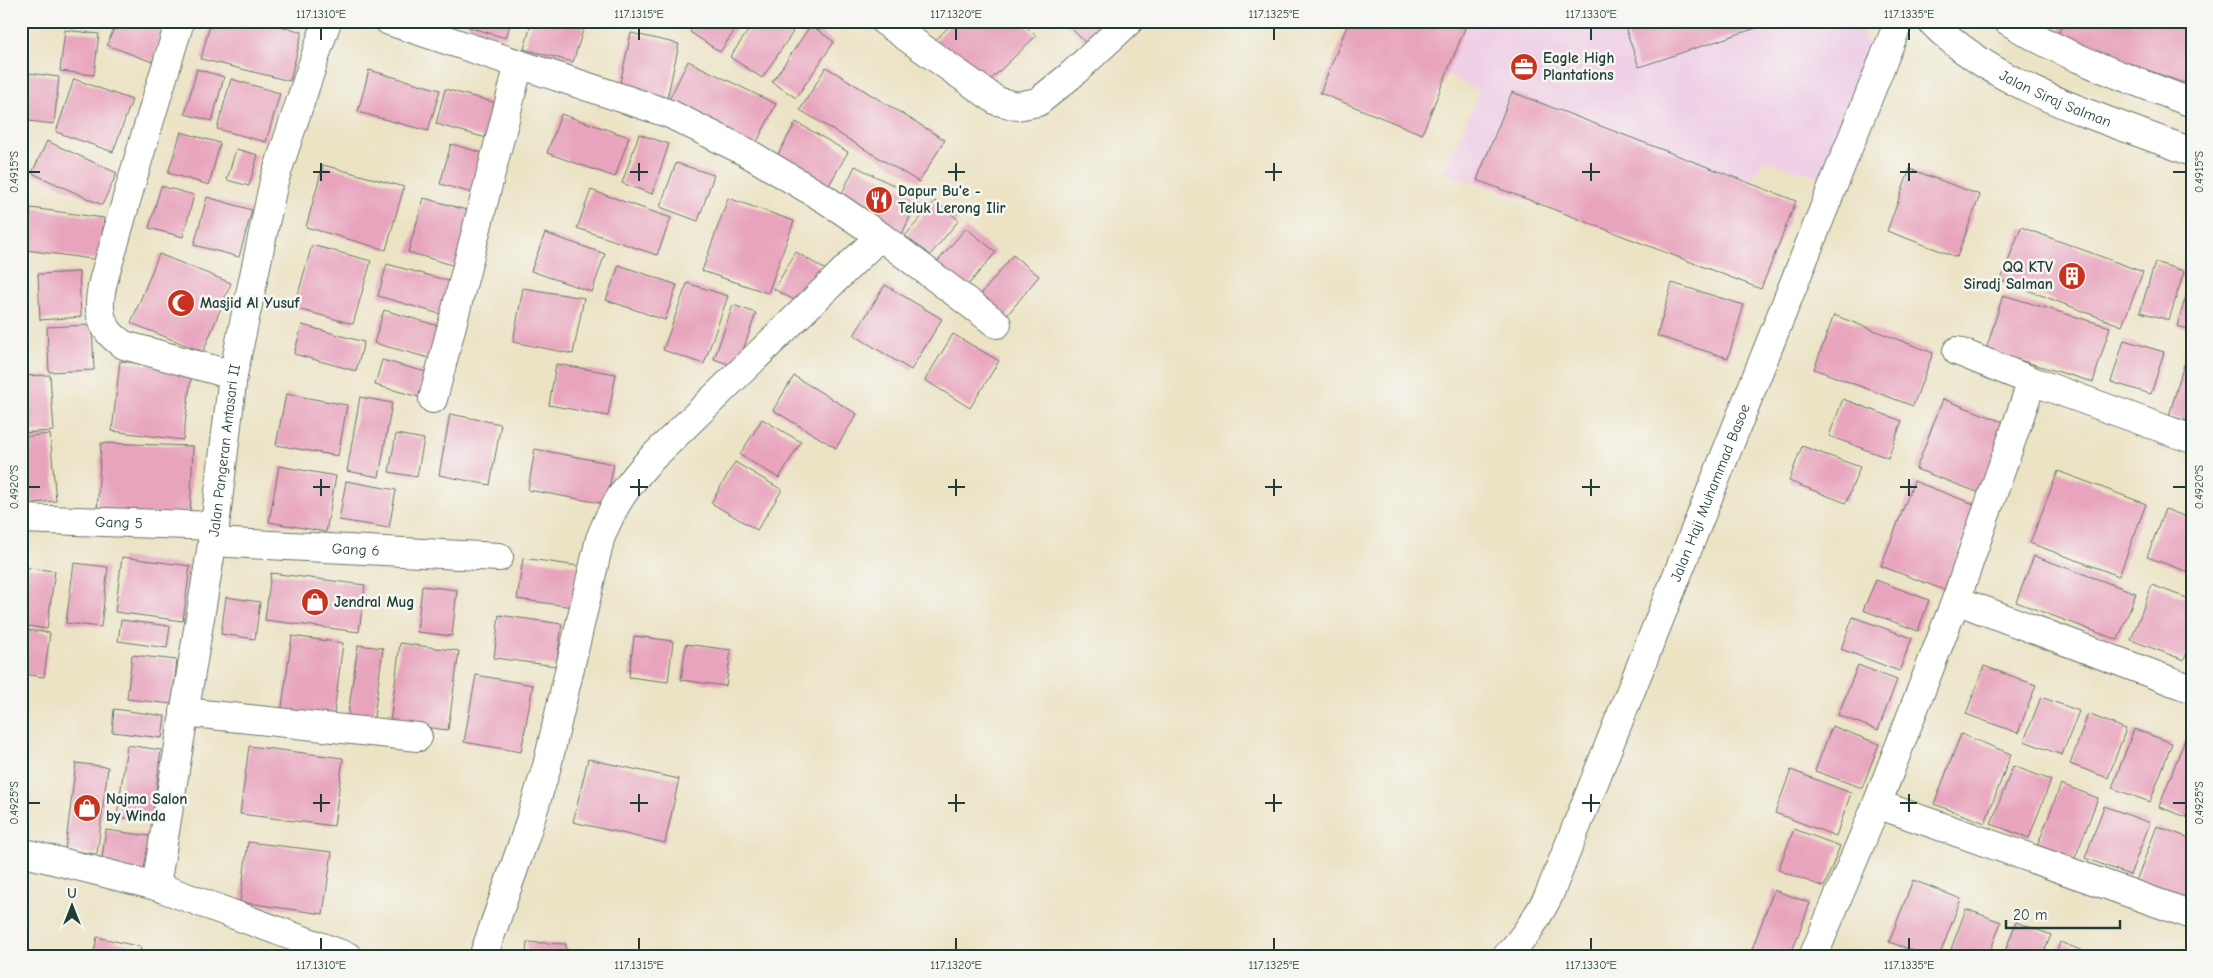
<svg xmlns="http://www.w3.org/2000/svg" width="2213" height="978" font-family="'Comic Neue',sans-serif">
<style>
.built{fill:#efd0e6}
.building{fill:#e8a4bd}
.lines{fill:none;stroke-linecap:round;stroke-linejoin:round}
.minor-casing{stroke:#677767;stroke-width:30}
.minor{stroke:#fff;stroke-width:28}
.ticks{fill:none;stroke:#1f3d34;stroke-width:2}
.labels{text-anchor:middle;stroke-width:5;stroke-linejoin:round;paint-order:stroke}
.poi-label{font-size:15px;font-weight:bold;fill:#1f3d34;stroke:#f6f6f2;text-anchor:start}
.street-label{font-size:15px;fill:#1f3d34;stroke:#f6f6f2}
.neatline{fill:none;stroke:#1f3d34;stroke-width:2}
.ticks-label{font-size:12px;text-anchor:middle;fill:#1f3d34}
</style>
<rect width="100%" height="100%" fill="#f6f6f2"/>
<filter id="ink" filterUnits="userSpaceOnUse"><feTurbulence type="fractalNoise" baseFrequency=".02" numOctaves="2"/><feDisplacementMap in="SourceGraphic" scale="10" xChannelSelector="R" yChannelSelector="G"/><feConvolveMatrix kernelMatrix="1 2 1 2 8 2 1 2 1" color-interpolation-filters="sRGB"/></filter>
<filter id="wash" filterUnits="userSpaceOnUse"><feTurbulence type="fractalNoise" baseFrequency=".0096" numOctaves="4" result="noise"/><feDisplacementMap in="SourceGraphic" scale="20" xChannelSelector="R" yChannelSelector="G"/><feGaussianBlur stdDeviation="1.12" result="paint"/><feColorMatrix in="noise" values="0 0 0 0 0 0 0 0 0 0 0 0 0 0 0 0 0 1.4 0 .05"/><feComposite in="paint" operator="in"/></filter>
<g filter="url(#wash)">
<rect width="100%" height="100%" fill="#ece3c5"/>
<path class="built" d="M1338,21H1856L1872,50L1821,177L1762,160L1713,264L1444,172L1480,91Z"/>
<g id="blocks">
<path class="building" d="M117,21H168L152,62L107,45Z
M211,21H261L302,32L290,81L201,59Z
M470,21H511L506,38L468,27Z
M532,21H586L573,62L524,49Z
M697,21H741L720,52L690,32Z
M755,21H777L793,32L762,78L730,57Z
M954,21H1021L1036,36L984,86L932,44Z
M1064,21H1124L1093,50Z
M1349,21H1468L1422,134L1320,93Z
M1623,21H1774V22L1639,67Z
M2063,21H2192V86L2057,37Z
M811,25L834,42L796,98L772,82Z
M65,30L99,34L94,75L60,71Z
M631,33L679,44L665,108L619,88Z
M688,61L776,104L752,152L665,108Z
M826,67L945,140L919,182L800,110Z
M197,69L224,77L212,121L185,114Z
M369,70L440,90L428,131L358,112Z
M21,72L59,77L54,124L21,120Z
M74,79L132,100L113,152L56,132Z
M231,79L280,93L266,142L217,129Z
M445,89L500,104L490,139L436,124Z
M1512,92L1796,201L1761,289L1477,180Z
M561,114L629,137L615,177L547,153Z
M796,122L848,152L824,194L772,165Z
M181,132L220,143L209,185L168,173Z
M639,134L669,144L652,194L622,183Z
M47,141L117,173L102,205L32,173Z
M451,144L487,154L476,194L440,184Z
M236,149L258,155L249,186L227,180Z
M676,163L714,175L698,221L660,207Z
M323,165L404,187L386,250L306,227Z
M855,166L919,198L902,234L838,202Z
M1910,169L1980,195L1957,257L1887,231Z
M161,186L194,195L183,237L149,228Z
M591,190L671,218L657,255L577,228Z
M207,197L252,210L239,257L194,245Z
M424,198L474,212L459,267L408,252Z
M728,198L794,221L768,293L702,271Z
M935,201L959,220L930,255L905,236Z
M31,208L104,218L99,260L26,250Z
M2021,227L2143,272L2122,326L2001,280Z
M966,228L996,252L963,291L933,267Z
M545,233L605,254L592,292L531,271Z
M312,245L371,261L353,324L294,308Z
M796,252L829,272L805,306L774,289Z
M159,254L231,283L203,352L131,323Z
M1013,255L1039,276L1000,324L974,303Z
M2155,262L2184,271L2169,320L2140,312Z
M387,264L460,284L450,317L378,296Z
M619,265L677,285L665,320L606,300Z
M79,272L81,317L40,320L38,274Z
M687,283L728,296L704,364L663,350Z
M1672,283L1744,305L1728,358L1657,336Z
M885,285L942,319L911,370L854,335Z
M2189,286H2192V330L2177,326Z
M523,288L584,298L573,354L513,342Z
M2003,295L2110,327L2093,382L1986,350Z
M733,305L756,313L737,367L714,359Z
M384,310L449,329L440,361L374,343Z
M1834,315L1933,353L1913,406L1814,369Z
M92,325L94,370L49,372L47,327Z
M302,325L364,342L356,371L294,354Z
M953,334L999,361L970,408L925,380Z
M2124,340L2164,352L2151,394L2111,382Z
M382,360L437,375L430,400L375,385Z
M120,361L192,370L183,440L112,431Z
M556,364L616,374L608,416L549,405Z
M2184,364L2192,366V422L2169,416Z
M50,375L54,431L21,433V376Z
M794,376L857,414L836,448L773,410Z
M286,394L347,405L338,456L276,445Z
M360,397L392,403L379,477L347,471Z
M1843,399L1902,421L1888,458L1829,436Z
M1943,399L2006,423L1980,493L1916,469Z
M450,414L501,424L490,485L439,475Z
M762,419L801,442L779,478L740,455Z
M50,434L56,501L21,504V437Z
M396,434L424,439L417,477L389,472Z
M101,443L193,446L190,517L97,513Z
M1802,446L1860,467L1846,503L1789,481Z
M535,449L614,464L606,504L528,490Z
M735,462L782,490L757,530L711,503Z
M279,466L336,476L326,532L269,522Z
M2058,471L2146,504L2119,576L2030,543Z
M346,481L396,490L389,528L339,520Z
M1914,481L1976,505L1944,590L1881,566Z
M2165,509L2192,519L2191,573L2147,557Z
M2034,556L2136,593L2118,640L2016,602Z
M122,557L190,566L183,621L115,612Z
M523,558L578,566L573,607L517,599Z
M74,563L108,567L101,627L66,623Z
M21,567L55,571L47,629L21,625Z
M271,573L365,585L359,632L265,620Z
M1876,580L1929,600L1918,631L1863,610Z
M2152,585L2192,600V640L2184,660L2131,640Z
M422,586L457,590L452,636L417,632Z
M226,597L260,602L255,639L221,634Z
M499,615L562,624L556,666L494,658Z
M1853,617L1912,638L1899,671L1841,649Z
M121,620L170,626L167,648L118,641Z
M21,629L50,633L44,677L21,674Z
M292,636L343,643L333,721L281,714Z
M634,636L673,641L668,682L629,677Z
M400,643L459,651L448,730L390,723Z
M686,644L731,650L726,686L681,680Z
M358,645L383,648L373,725L347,721Z
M132,655L177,660L172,704L127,699Z
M1858,665L1897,680L1878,730L1838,715Z
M1984,666L2036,685L2018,733L1966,714Z
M476,675L533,685L521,752L464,742Z
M2041,697L2079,711L2062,755L2024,741Z
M114,709L165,716L162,738L112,732Z
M2088,714L2126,729L2108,778L2070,764Z
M1832,726L1879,744L1862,788L1815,771Z
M2134,729L2172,743L2150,802L2112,788Z
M1961,734L2011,754L1985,823L1934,804Z
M2185,739L2192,742V819L2159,807Z
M127,745L161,750L152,821L117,817Z
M249,746L343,758L334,826L240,814Z
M588,759L679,779L665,843L573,822Z
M76,763L108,767L97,854L65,850Z
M2013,766L2051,780L2029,838L1991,824Z
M1791,770L1851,793L1836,836L1775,813Z
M2061,784L2098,798L2072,866L2035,852Z
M2104,806L2150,823L2130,875L2085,858Z
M2157,826L2192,839V883L2183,907L2133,889Z
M1794,829L1840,846L1824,887L1778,870Z
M106,830L150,836L146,872L101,866Z
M248,842L332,852L323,914L240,902Z
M1913,880L1961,899L1939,957H1931L1889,942Z
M1774,890L1810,903L1790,957H1749Z
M1966,909L2001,922L1988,957H1948Z
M2016,922L2051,935L2042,957H2003Z
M97,937L141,947L139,957H93Z
M527,942L566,944V957H526Z
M2060,942L2098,957H2055Z
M2106,952L2117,957H2104Z"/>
</g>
</g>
<g filter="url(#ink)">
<use href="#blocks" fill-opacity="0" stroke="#677767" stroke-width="1"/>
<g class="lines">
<g class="minor-casing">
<g id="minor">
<path d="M180,21C158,94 135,167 115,241C109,264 96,293 101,316C104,329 113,338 124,345L233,375"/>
<path d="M389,21L670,114L746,152L825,199L880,236L997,324"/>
<path d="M884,21L997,101L1017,106L1038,102L1070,76L1129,21"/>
<path id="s1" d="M1931,21C1995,89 2106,119 2192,152"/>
<path d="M2008,21C2064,57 2130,79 2192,103"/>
<path d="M1957,351L2032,381"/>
<path d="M433,399L519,64"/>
<path id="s2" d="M21,519L215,526"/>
<path id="s3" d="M212,542L499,557"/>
<path d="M1956,600L2192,689"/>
<path d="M184,712L418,737"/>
<path d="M1877,804L2192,915"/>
<path d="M21,852L156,886L349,957"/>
<path id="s4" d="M156,886L215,526L233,375L274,181L327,21"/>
<path d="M483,957L525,837L547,766L600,539C613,505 625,488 649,461L880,236"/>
<path id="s5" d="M1506,957C1525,938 1537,918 1549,895L1899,21"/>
<path d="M1813,957L1877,804L1956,600L2032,381L2192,439"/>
</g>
</g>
<use href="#minor" class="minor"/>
</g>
</g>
<path class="ticks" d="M321,28V40M639,28V40M956,28V40M1274,28V40M1591,28V40M1909,28V40M321,163V181M639,163V181M956,163V181M1274,163V181M1591,163V181M1909,163V181M28,172H40M313,172H330M630,172H648M948,172H965M1265,172H1282M1582,172H1600M1900,172H1917M2173,172H2186M321,479V496M639,479V496M956,479V496M1274,479V496M1591,479V496M1909,479V496M28,487H40M313,487H330M630,487H648M948,487H965M1265,487H1282M1582,487H1600M1900,487H1917M2173,487H2186M321,794V812M639,794V812M956,794V812M1274,794V812M1591,794V812M1909,794V812M28,803H40M313,803H330M630,803H648M948,803H965M1265,803H1282M1582,803H1600M1900,803H1917M2173,803H2186M321,938V950M639,938V950M956,938V950M1274,938V950M1591,938V950M1909,938V950"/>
<defs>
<g id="office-disc" transform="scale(1.4375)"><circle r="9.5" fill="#c8321e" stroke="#f6f6f2"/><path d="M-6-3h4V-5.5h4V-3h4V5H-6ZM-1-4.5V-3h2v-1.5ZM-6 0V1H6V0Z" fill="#fff"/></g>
<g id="restaurant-disc" transform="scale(1.4375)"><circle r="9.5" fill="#c8321e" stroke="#f6f6f2"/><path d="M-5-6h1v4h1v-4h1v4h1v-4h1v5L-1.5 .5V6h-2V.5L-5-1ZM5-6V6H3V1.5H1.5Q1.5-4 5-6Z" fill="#fff"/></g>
<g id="building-disc" transform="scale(1.4375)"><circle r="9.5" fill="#c8321e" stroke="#f6f6f2"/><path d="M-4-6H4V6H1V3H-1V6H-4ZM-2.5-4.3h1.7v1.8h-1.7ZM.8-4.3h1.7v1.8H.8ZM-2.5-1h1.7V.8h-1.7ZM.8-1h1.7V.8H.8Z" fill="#fff"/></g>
<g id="mosque-disc" transform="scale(1.4375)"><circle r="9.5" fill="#c8321e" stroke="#f6f6f2"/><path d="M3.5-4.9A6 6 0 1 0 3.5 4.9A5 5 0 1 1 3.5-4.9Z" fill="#fff"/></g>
<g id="shop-disc" transform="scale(1.4375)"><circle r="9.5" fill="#c8321e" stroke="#f6f6f2"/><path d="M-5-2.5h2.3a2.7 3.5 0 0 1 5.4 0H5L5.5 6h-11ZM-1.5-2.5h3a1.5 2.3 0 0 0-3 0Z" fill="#fff"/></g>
</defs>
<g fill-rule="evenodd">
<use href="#office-disc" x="1524" y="67"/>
<use href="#restaurant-disc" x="879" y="200"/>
<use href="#building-disc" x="2072" y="276"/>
<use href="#mosque-disc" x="181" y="303"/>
<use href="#shop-disc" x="315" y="602"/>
<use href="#shop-disc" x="87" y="808"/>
</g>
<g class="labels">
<g class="poi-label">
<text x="1543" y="63">Eagle High<tspan x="1543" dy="17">Plantations</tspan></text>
<text x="898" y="196">Dapur Bu'e -<tspan x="898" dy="17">Teluk Lerong Ilir</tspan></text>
<text x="2053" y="272" text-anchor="end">QQ KTV<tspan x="2053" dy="17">Siradj Salman</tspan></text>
<text x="200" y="308">Masjid Al Yusuf</text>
<text x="334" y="607">Jendral Mug</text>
<text x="106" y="804">Najma Salon<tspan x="106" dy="17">by Winda</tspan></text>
</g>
<g class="street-label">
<text dy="5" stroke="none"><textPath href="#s1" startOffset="148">Jalan Siraj Salman</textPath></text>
<text dy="5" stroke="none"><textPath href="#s4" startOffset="441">Jalan Pangeran Antasari II</textPath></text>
<text dy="5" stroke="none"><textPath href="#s5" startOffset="509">Jalan Haji Muhammad Basoe</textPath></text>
<text dy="5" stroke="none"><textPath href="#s2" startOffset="98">Gang 5</textPath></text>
<text dy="5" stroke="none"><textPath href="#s3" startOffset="144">Gang 6</textPath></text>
</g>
</g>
<rect width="2213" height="978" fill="none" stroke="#f6f6f2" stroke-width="55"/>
<g transform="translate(72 906)" stroke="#f6f6f2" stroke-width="4" paint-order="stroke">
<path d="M0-4L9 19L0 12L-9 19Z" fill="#1f3d34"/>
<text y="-8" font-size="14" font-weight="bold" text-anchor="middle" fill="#1f3d34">U</text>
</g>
<path d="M2006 920v8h114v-8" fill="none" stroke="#1f3d34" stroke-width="2.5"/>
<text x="2013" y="920" font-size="15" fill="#1f3d34" stroke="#f6f6f2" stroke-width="4" paint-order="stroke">20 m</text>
<rect x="28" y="28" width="2158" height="922" class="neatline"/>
<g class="ticks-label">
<text x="321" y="18">117.1310°E</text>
<text x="639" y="18">117.1315°E</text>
<text x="956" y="18">117.1320°E</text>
<text x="1274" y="18">117.1325°E</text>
<text x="1591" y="18">117.1330°E</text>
<text x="1909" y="18">117.1335°E</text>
<text transform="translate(14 172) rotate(-90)" y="4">0.4915°S</text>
<text transform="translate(2199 172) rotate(-90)" y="4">0.4915°S</text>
<text transform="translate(14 487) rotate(-90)" y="4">0.4920°S</text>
<text transform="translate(2199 487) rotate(-90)" y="4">0.4920°S</text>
<text transform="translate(14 803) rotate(-90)" y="4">0.4925°S</text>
<text transform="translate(2199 803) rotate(-90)" y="4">0.4925°S</text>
<text x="321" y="969">117.1310°E</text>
<text x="639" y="969">117.1315°E</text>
<text x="956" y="969">117.1320°E</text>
<text x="1274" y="969">117.1325°E</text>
<text x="1591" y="969">117.1330°E</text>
<text x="1909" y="969">117.1335°E</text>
</g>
</svg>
